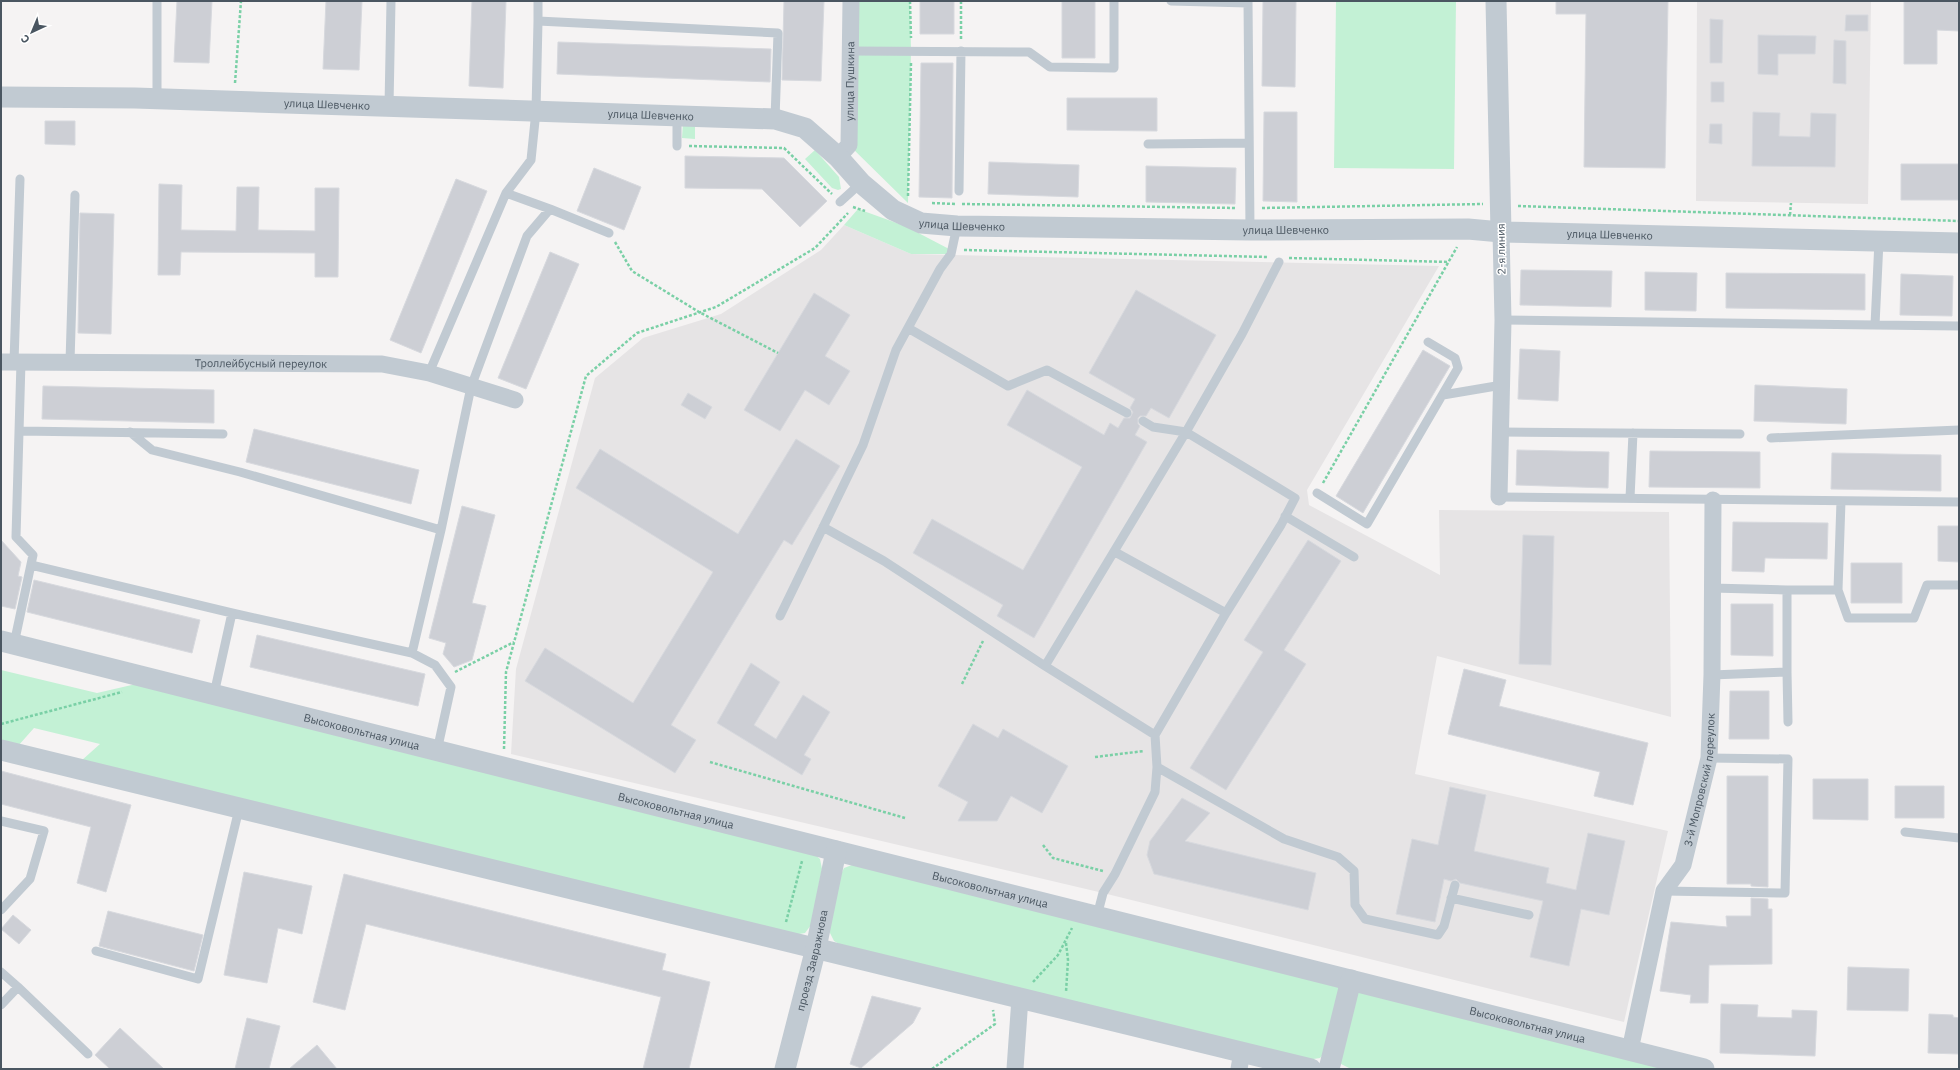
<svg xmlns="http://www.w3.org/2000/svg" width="1960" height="1070" font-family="'IBM Plex Sans',sans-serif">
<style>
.education{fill:#e6e4e5}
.green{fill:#c3f1d5}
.building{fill:#cdcfd5;stroke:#d7d9de}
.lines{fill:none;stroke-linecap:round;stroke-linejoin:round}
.path{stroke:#7ad0a6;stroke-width:2.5;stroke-dasharray:3 2;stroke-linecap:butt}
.service{stroke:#c1cad2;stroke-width:9}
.minor{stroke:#c1cad2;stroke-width:17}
.tertiary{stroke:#c1cad2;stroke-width:21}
.labels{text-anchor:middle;stroke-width:3;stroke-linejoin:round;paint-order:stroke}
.street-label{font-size:11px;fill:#4a5661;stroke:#fff}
</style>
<rect width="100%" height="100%" fill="#f5f3f3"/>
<path class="education" d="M1697,1H1871L1868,204L1696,201Z
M844,225L911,254L1439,266L1307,490L1309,505L1440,575L1439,510L1669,512L1671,717L1437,656L1415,774L1668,831L1624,1022L1103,893L511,754L516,669L595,378L643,338L721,314L821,250Z"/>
<path class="green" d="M851,1H910L911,51L908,203L849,145Z
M1336,1H1456L1454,169L1334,168Z
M683,123H695V139L682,138Z
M815,150L839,177L841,189L838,190L832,188L805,159Z
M858,209L905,226L951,250V254H911L844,225Z
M1,670L97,693L136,684L813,853L820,859L822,869L811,925L805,933L793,935L81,761L100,744L34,728L18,746L1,742Z
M852,865L1343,987L1329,1048L1320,1058L1307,1060L843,946L834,941L829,931L839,878L844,868Z
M1365,989L1678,1069H1351L1341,1064L1337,1055L1357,993Z"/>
<path class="building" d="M177,1H212L209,63L174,62Z
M326,1H362L359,70L323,69Z
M472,1H506L503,88L469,86Z
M784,1H824L821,81L782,80Z
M920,1H954V34H920Z
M1062,1H1095V58H1062Z
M1263,1H1296L1295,87L1262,86Z
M1556,1H1668L1665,168L1584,167L1586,14H1556Z
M1904,1H1959V31L1937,30V64H1904Z
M1846,15H1868V31H1845Z
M1710,19L1723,20L1722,63H1710Z
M1758,35L1816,36L1815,54H1778V75L1758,74Z
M1834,40L1846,41V84L1833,83Z
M558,42L771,49L770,82L557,74Z
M921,63H953L952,198L919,197Z
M1711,82H1724V102H1711Z
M1067,98H1157V131L1067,130Z
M1264,112H1297V202L1263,201Z
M1753,112L1780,113L1779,136L1810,137L1811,113L1836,114L1835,167L1752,166Z
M45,121H75V145L45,144Z
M1710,124H1722V144L1709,143Z
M685,156L784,158L827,201L800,227L762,189L685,188Z
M989,162L1079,165L1078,197L988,194Z
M1901,164H1959V200H1901Z
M1146,166L1236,168L1235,204L1146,202Z
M594,168L641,187L624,230L577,211Z
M456,179L487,191L421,353L390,340Z
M159,184L182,185L181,230L236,231L237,187H259L258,230L315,231V188H339L338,277H315V253L181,252L180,275H158Z
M80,213L114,214L111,334L78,333Z
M550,252L579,264L526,389L498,378Z
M1521,270L1612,271L1611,307L1520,305Z
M1645,272L1697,273L1696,311L1645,310Z
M1726,273L1865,274V310L1726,308Z
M1901,274L1953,276L1952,316L1900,315Z
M1136,290L1216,335L1169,418L1151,408L1146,416H1140L1138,418V424L1140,426L1135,435L1147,442L1034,638L997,616L1003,605L913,553L932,519L1023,570L1082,467L1007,425L1027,390L1104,435L1110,423L1118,428L1124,418H1130L1133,412L1130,408L1135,399L1089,373Z
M814,293L850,315L825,356L850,371L829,405L805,390L780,431L744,410Z
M1520,349L1560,351L1558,401L1518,399Z
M1423,350L1450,366L1363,513L1336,496Z
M1755,385L1847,389L1846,424L1754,421Z
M43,386L214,390V423L42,419Z
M688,393L712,407L705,419L681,405Z
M254,429L419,470L411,504L246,462Z
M796,439L840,466L792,545L784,540L671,725L696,740L675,773L525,681L545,648L633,703L713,572L576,488L600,449L738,534Z
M1517,450L1609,452L1608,488L1516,485Z
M1650,451L1760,452V488L1649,487Z
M1832,453L1941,455V491L1831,489Z
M462,506L495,515L472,603L486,606L472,660L454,667L443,654L446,643L429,638Z
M1733,522L1828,523L1827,559L1765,558L1764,572L1732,571Z
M1938,526H1959V562L1938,561Z
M1523,535L1554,536L1551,665L1519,664Z
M1,540L21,562L18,576L22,577L15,609L1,606Z
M1308,540L1341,561L1284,650L1306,664L1226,790L1190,768L1263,652L1244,640Z
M1851,563H1902V603H1851Z
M34,580L200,620L192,653L27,612Z
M1731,604H1773V656L1731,655Z
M257,635L425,674L418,706L250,667Z
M751,663L780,682L754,725L776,739L803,695L830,712L804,755L811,759L802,775L717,723Z
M1464,669L1506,680L1499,706L1648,743L1633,805L1594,796L1600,772L1448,734Z
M1730,691H1769V739H1729Z
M973,724L998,738L1003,729L1068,766L1042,813L1011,796L997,821H958L968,802L938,786Z
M1,771L131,805L106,892L77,883L91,827L1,804Z
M1727,776H1768V887L1751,886V884H1727Z
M1813,779H1868V820L1813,819Z
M1895,786H1944V818H1895Z
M1450,787L1486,795L1474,851L1549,868L1546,883L1576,890L1588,833L1625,841L1609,915L1581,909L1569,966L1530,957L1543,901L1460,883L1456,879L1451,881L1444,879L1435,922L1396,914L1412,839L1438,845Z
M1182,798L1210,813L1185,841L1316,873L1308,910L1154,874L1147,855L1150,841Z
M244,872L312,886L302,934L278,928L267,983L224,975Z
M344,874L666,954L662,970L710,982L689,1069H643L661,997L366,924L345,1010L313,1002Z
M1751,898L1768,899V909H1772V964L1709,965L1708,1003H1690L1691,995L1660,991L1671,922L1727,927L1726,916H1751Z
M108,911L203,935L194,971L99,946Z
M13,915L31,930L19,944L1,929Z
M1848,967L1909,969L1908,1011L1847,1010Z
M872,996L921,1008L913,1023L861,1068L850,1064Z
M1721,1004L1758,1005L1757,1017L1792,1018V1010L1817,1011L1815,1056L1720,1053Z
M1929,1014L1953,1015V1017L1959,1018V1054L1928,1053Z
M247,1018L280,1026L269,1069H235Z
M120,1028L164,1069H110L95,1055Z
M317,1045L337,1069H289Z"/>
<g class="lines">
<path class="path" d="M910,1L911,38
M961,1V40
M235,83L241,1
M689,146L784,148L832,194
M908,196L911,63
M932,203L955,204
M962,204L1237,208
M1518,206L1959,221
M853,207L865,211
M1262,208L1483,204
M1790,215L1791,203
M615,242L632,271L699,312L778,353
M964,250L1268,257
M1289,258L1449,262
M1323,483L1457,247
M455,672L514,642
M962,684L983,641
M1,724L122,692
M504,749L506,672L586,376L637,333L716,307L815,248L848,213
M1095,757L1144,751
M710,762L905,818
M1043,845L1053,858L1103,871
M786,922L802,861
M1066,943L1068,960L1066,992
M1033,982L1058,955L1072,928
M932,1069L995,1024L993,1010"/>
<path class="service" d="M1171,1L1248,3
M1248,1L1250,230
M538,21V1
M851,51L1029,52L1050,67L1114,68V1
M157,99V1
M389,106L391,1
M1148,144L1249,143
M677,146V115
M959,191L961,51
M840,202L861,183
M550,209L609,233
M1503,320L1875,325L1879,241
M1875,325L1959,326
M908,328L1008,386L1047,370L1127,413
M14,362L20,179
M70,362L75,195
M429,373L506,193L531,160L536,111L538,21L778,33L775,119
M1443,395L1502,385
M1143,421L1153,427L1186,432L1242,334L1279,262
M20,431L223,434
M130,432L152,450L240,472L441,530L412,653L435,665L451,687L437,751
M1501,432L1740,434
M1771,438L1959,430
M1317,493L1367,524L1458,368L1455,358L1428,342
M1499,497L1959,502
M1630,498L1633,433
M1285,516L1354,557
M823,527L884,561L1045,666L1186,432L1295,498L1281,525L1226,613L1155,735L1157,767L1155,792L1115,874L1103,893L1097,916
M441,530L471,387L527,236L550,209L506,193
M1115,552L1226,613
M31,565L232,613L412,653
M1712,588L1787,590
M1838,590L1848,618H1914L1927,585H1959
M780,616L863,445L896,350L940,269L951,254L957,226
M14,644L33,555L16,537L21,362
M1045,666L1155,735
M1787,672V590H1838L1841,501
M1712,675L1787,672L1788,722
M214,694L232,613
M1157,767L1284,839L1338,857L1354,871L1355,905L1365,919L1438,935L1444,926L1455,885
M1,821L44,831L30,879L1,910
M1905,832L1959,838
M1664,891L1785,893L1788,759L1709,758
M1451,898L1529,915
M96,951L198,979L239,809
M1,972L18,987L1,1005
M18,987L88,1054"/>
<g class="minor">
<path id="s1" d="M838,157L849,145L851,1"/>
<path id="s2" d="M1,362L382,364L429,373L515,400"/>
<path d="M1499,497L1503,320L1501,232"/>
<path id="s3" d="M1630,1050L1664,891L1683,865L1709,758L1712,675L1713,500"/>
<path d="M1015,1069L1020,998"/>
<path d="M1239,1069L1242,1052"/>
</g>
<g class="tertiary">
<path d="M1496,1L1501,232"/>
<path id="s4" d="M1,97L135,98L775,119L805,128L838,157L861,183L893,210L921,223L957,226L1250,230L1468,229L1501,232L1959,243"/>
<path id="s5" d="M1,641L1704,1069"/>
<path d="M1,750L1311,1069"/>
<path id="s6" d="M785,1069L816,948L836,851"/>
<path d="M1329,1069L1351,980"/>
</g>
</g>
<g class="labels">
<g class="street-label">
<text dy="4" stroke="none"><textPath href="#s1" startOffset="80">улица Пушкина</textPath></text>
<text dy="4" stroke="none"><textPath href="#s4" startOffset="326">улица Шевченко</textPath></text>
<text dy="4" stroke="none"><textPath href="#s4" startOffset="650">улица Шевченко</textPath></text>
<text dy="4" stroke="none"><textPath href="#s4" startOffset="998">улица Шевченко</textPath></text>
<text dy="4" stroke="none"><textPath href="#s4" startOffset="1322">улица Шевченко</textPath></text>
<text dy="4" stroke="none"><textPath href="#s4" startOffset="1646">улица Шевченко</textPath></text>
<text transform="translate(1501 249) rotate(-91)" y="4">2-я линия</text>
<text dy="4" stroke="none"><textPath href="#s2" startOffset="260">Троллейбусный переулок</textPath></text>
<text dy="4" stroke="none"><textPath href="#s5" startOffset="372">Высоковольтная улица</textPath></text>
<text dy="4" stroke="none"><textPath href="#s3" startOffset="282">3-й Мопровский переулок</textPath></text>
<text dy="4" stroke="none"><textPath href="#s5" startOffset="696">Высоковольтная улица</textPath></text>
<text dy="4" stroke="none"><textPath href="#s5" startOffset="1020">Высоковольтная улица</textPath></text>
<text dy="4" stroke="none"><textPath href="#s6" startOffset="112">проезд Завражнова</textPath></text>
<text dy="4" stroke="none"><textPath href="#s5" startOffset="1574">Высоковольтная улица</textPath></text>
</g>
</g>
<rect width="1960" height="1070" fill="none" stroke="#4a5661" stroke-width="4"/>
<g transform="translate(32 32) rotate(224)" stroke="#ffffff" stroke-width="3" paint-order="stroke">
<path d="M0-3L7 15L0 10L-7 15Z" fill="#4a5661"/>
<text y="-6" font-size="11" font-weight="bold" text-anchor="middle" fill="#4a5661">С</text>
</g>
</svg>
